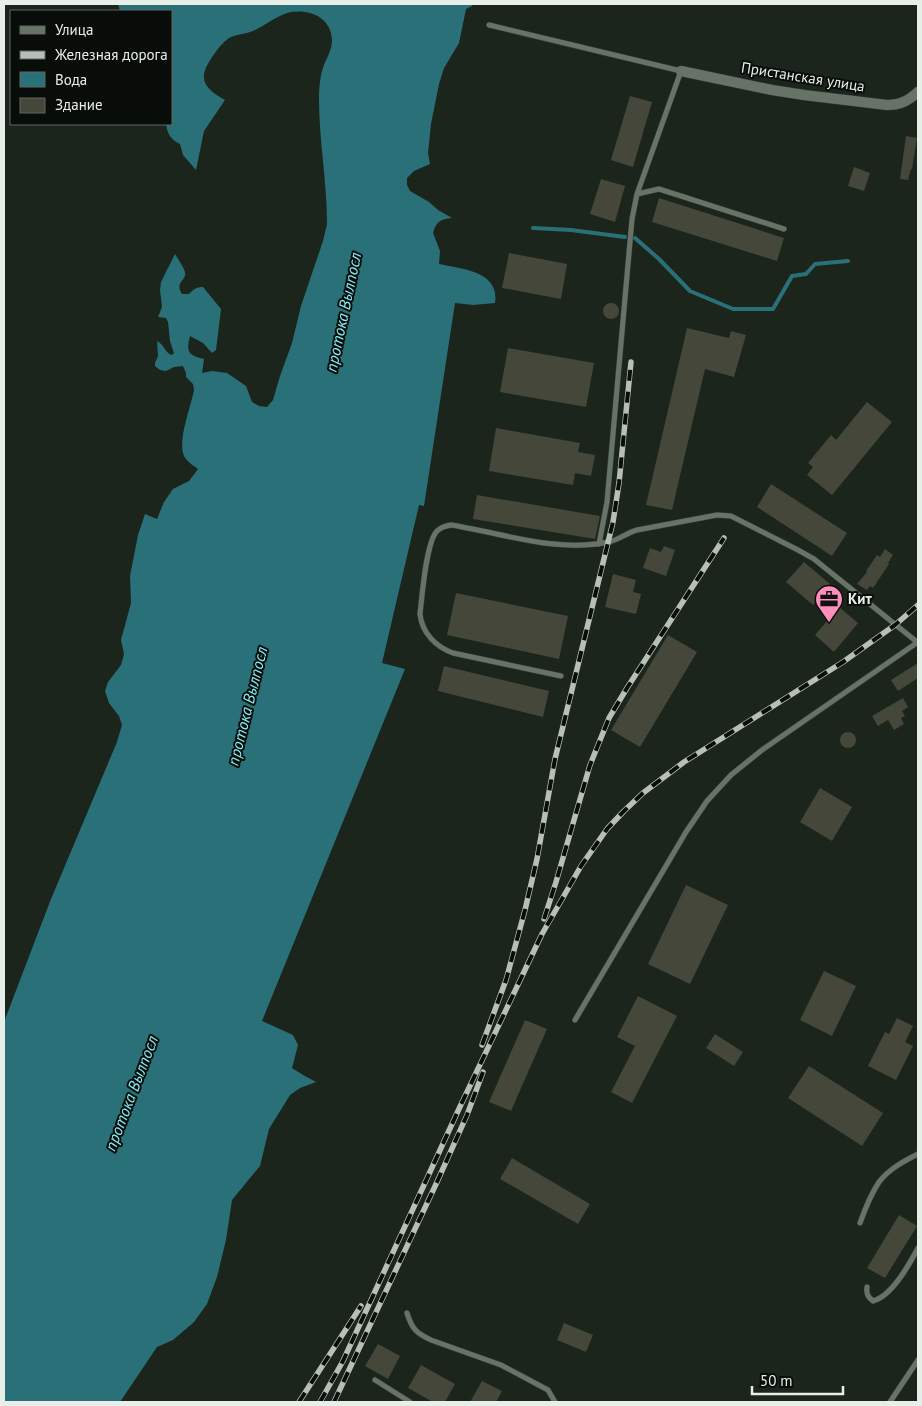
<svg xmlns="http://www.w3.org/2000/svg" width="922" height="1406" font-family="'PT Sans',sans-serif">
<style>
.water{fill:#2a7079}
.lines{fill:none;stroke-linecap:round;stroke-linejoin:round}
.stream{stroke:#2a7079;stroke-width:4}
.building{fill:#444739}
.lane-casing{stroke:#384038;stroke-width:6}
.street-casing{stroke:#384038;stroke-width:11}
.lane{stroke:#677367;stroke-width:5}
.street{stroke:#677367;stroke-width:10}
.rail-casing{stroke:#b7bfb7;stroke-width:5.5}
.rail{stroke:#090d09;stroke-width:4;stroke-dasharray:11;stroke-linecap:butt}
.labels{text-anchor:middle;stroke-width:4;stroke-linejoin:round;paint-order:stroke}
.street-label{font-size:15px;fill:#e8efe8;stroke:#090d09}
.poi-label{font-size:15px;font-weight:bold;fill:#e8efe8;stroke:#090d09;text-anchor:start}
.water-label{font-size:16px;font-style:italic;fill:#85f0fd;stroke:#090d09}
</style>
<rect width="100%" height="100%" fill="#1b251c"/>
<path class="water" d="M118,4H472V6L466,9L459,43L444,68L439,84L431,124L428,153L430,164L414,171L407,178V185L410,191L429,202L438,210L452,218C440,219 436,222 433,233L440,251L439,264C462,269 500,271 495,303L473,305L455,303L424,506L419,505L382,663L405,669L262,1021L293,1035L298,1045L292,1068L303,1075L316,1082L300,1088L290,1095L269,1129L260,1166L232,1200L226,1240L217,1277L207,1304L194,1322L173,1340L157,1347L120,1402H4V1022L51,899L117,742L122,725L119,716L109,703L105,691L108,682L121,665L124,654L121,640L131,603L130,576L138,535L145,514L157,519L164,502L173,489L189,481L198,469C194,466 189,463 186,459C175,446 191,407 194,390L193,384L186,377V373L183,366L174,367L166,371L160,370L155,366V363L158,356L157,341C164,344 165,353 172,355L174,353L170,341L168,322L166,318L158,317L162,307L160,290L161,282L175,254C178,259 183,266 185,272C187,281 174,282 182,294H189C194,289 196,287 203,287L221,309L216,350L212,353L203,343L190,336C186,352 188,355 204,359L202,373L212,371L227,373L246,386L252,402L259,406L267,407L273,400L280,376L292,343L301,306L323,241L327,224C327,182 319,141 319,99C319,88 320,75 324,65C327,57 332,50 332,40C331,16 307,8 287,13C275,17 264,26 253,31C246,34 238,34 231,37C225,40 219,47 215,53C198,76 200,86 225,100L204,131L196,170L183,155L180,144C171,140 167,133 166,124H171V11H120Z"/>
<g class="lines">
<path class="stream" d="M533,228L571,230L625,237
M635,238L659,259L690,291L733,309H773L792,276L806,274L815,264L848,261"/>
</g>
<path class="building" d="M630,96L652,102L633,167L611,160Z
M906,136L917,138L912,169H911L908,180L900,179Z
M854,167L870,173L864,191L848,186Z
M601,179L625,186L615,222L590,214Z
M659,198L784,238L777,261L652,222Z
M509,253L567,264L561,299L502,288Z
M603 311a8 8 0 1 1 16 0a8 8 0 1 1-16 0Z
M687,328L729,338L731,331L746,335L734,377L705,369L672,510L646,505Z
M508,348L594,363L586,407L500,392Z
M867,402L892,422L832,495L807,475L813,467L808,463L831,435L836,440Z
M496,428L580,443L578,452L595,455L591,476L575,473L573,485L489,471Z
M771,484L847,533L832,556L757,507Z
M477,495L600,516L595,539L473,519Z
M664,546L675,550L666,576L643,568L650,548L661,552Z
M885,549L893,555L888,563L889,564L873,588L870,586L867,590L857,584L867,572L866,571L877,555L880,557Z
M804,562L830,584L813,605L786,582Z
M613,574L636,580L633,592L641,594L636,614L605,607Z
M456,593L568,616L559,659L447,635Z
M839,607L858,623L834,652L815,635Z
M668,635L697,652L640,747L611,730Z
M918,663V678L898,691L891,680Z
M444,666L549,691L543,717L438,691Z
M903,698L908,707L902,711L905,716L901,718L904,724L894,730L888,720L878,726L872,716Z
M840 740a8 8 0 1 1 16 0a8 8 0 1 1-16 0Z
M820,788L852,807L832,841L800,822Z
M686,885L728,905L690,984L648,964Z
M824,971L856,986L832,1036L800,1020Z
M638,996L677,1016L632,1103L611,1092L635,1046L617,1037Z
M897,1018L913,1026L905,1042L913,1046L896,1080L868,1066L885,1032L889,1034Z
M525,1020L547,1029L511,1111L489,1102Z
M715,1034L743,1052L734,1066L706,1048Z
M809,1066L883,1113L862,1146L788,1098Z
M512,1158L590,1204L578,1224L500,1179Z
M899,1215L917,1226L885,1278L867,1268Z
M564,1323L593,1335L586,1352L557,1340Z
M378,1344L400,1356L388,1379L365,1366Z
M421,1365L455,1384L445,1402H433L408,1388Z
M482,1381L502,1391L496,1402H470Z"/>
<g class="lines">
<g class="lane-casing">
<path id="lane" d="M489,25L681,71L637,194
M599,544L607,502L632,219L637,194L659,189L784,229
M561,676L453,653C436,647 422,633 420,614C422,597 426,542 437,531C441,527 445,526 451,525C502,533 556,553 608,542C619,540 626,533 637,530L717,515L731,516L798,550L814,559L917,642
M575,1020L686,832L707,801L731,775L762,750L918,642
M860,1223C865,1209 871,1194 879,1182C889,1169 904,1161 918,1154
M867,1287C866,1294 868,1297 873,1301C892,1296 909,1265 918,1248
M407,1313C412,1329 416,1333 431,1340L501,1365L548,1390L555,1402
M375,1380L410,1402
M890,1402L918,1360"/>
</g>
<g class="street-casing">
<path id="street" d="M681,71L772,90L804,95L887,105C900,105 908,101 918,92"/>
</g>
<use href="#lane" class="lane"/>
<use href="#street" class="street"/>
<g class="rail-casing">
<path id="rail" d="M544,919L556,882L590,765L609,718L627,688L724,538
M482,1045L506,980L525,910L537,859L555,759L613,522L619,483L631,362
M299,1402L361,1306
M320,1402L343,1361L458,1111L542,934L581,866L607,829L624,811L643,793L684,762L843,662L895,625L918,605
M334,1402L437,1182L467,1115L483,1072"/>
</g>
<use href="#rail" class="rail"/>
</g>
<defs>
<g id="office-pin" transform="scale(1.4375)"><path d="M0 17L-7.5 6A9.5 9.5 0 1 1 7.5 6Z" fill="#fe8ebc" stroke="#090d09"/><path d="M-6-3h4V-5.5h4V-3h4V5H-6ZM-1-4.5V-3h2v-1.5ZM-6 0V1H6V0Z" fill="#111"/></g>
</defs>
<g fill-rule="evenodd">
<use href="#office-pin" x="829" y="599"/>
</g>
<g class="labels">
<g class="street-label">
<text transform="translate(803 77) rotate(9)" y="5">Пристанская улица</text>
</g>
<g class="poi-label">
<text x="848" y="604">Кит</text>
</g>
<g class="water-label">
<text transform="translate(343 312) rotate(-78)" y="6">протока Вылпосл</text>
<text transform="translate(247 706) rotate(-76)" y="6">протока Вылпосл</text>
<text transform="translate(131 1093) rotate(-69)" y="6">протока Вылпосл</text>
</g>
</g>
<rect width="922" height="1406" fill="none" stroke="#e8efe8" stroke-width="10"/>
<rect x="10" y="10" width="162" height="115" fill="#090d09" stroke="#626762"/>
<rect x="20" y="26" width="25" height="8" fill="#677367" stroke="#626762"/>
<text x="55" y="35" font-size="15" fill="#e8efe8">Улица</text>
<rect x="20" y="51" width="25" height="8" fill="#b7bfb7" stroke="#626762"/>
<text x="55" y="60" font-size="15" fill="#e8efe8">Железная дорога</text>
<rect x="20" y="72" width="25" height="15" fill="#2a7079" stroke="#626762"/>
<text x="55" y="85" font-size="15" fill="#e8efe8">Вода</text>
<rect x="20" y="98" width="25" height="15" fill="#444739" stroke="#626762"/>
<text x="55" y="110" font-size="15" fill="#e8efe8">Здание</text>
<path d="M752 1386v8h91v-8" fill="none" stroke="#e8efe8" stroke-width="2.5"/>
<text x="760" y="1386" font-size="15" fill="#e8efe8" stroke="#090d09" stroke-width="4" paint-order="stroke">50 m</text>
</svg>
